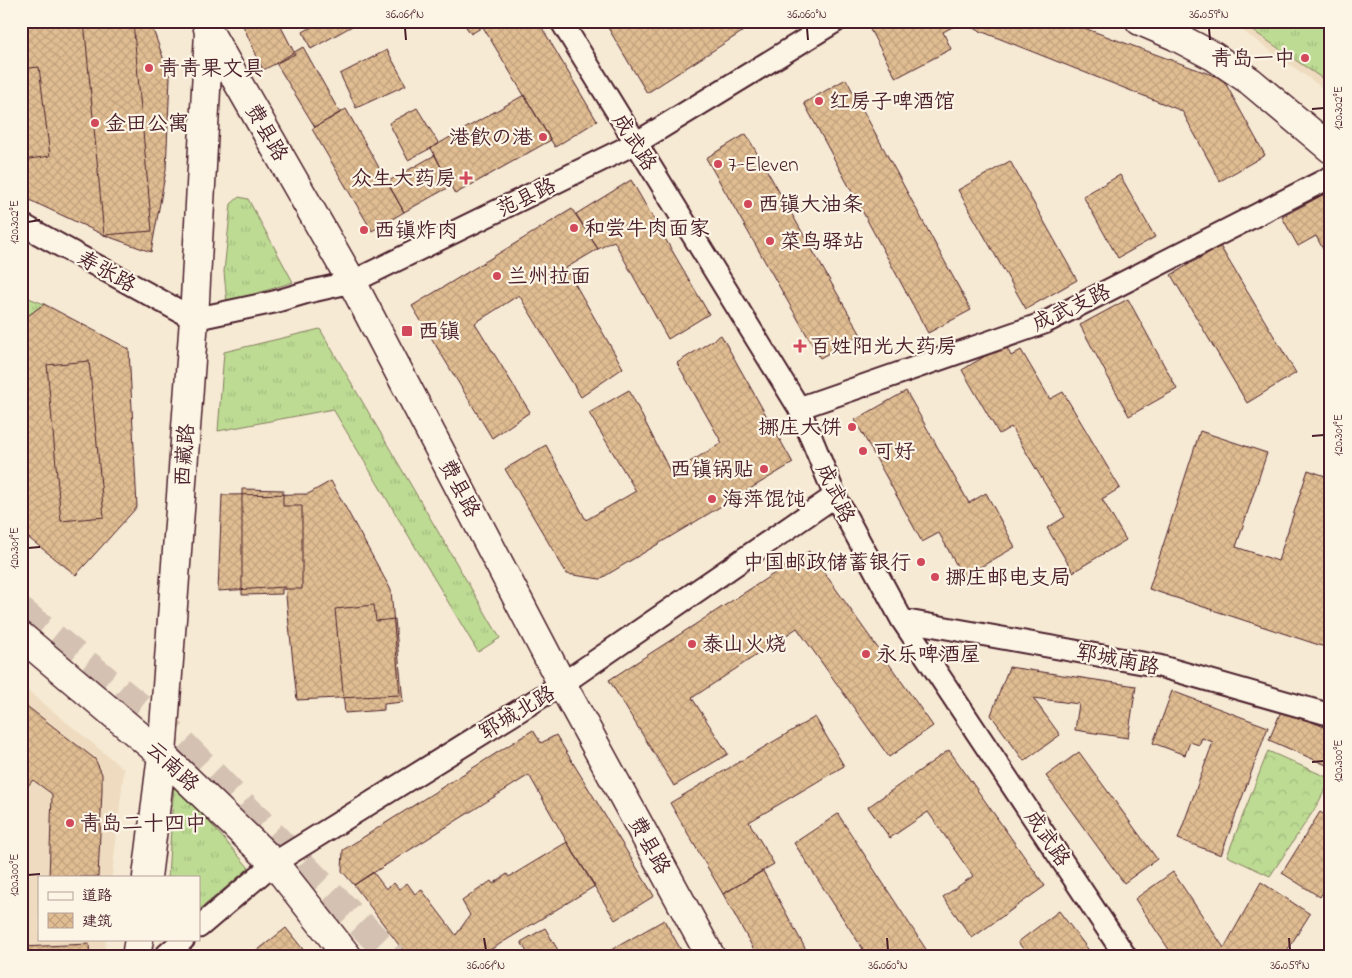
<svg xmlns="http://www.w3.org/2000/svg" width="1352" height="978" font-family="'Indie Flower','LXGW WenKai TC','Klee One',sans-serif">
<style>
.built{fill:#efdcc0}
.grass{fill:url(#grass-tufts);stroke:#847d5f}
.forest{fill:url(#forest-crowns);stroke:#847d5f}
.building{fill:url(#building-cross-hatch);stroke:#4a1f2b}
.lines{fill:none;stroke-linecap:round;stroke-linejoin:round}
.highway-tunnel{stroke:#d4c1b2;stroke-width:28;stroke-dasharray:28 14;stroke-linecap:butt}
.street-casing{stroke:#4a1f2b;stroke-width:25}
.secondary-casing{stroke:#4a1f2b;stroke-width:31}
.street{stroke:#fcf5e5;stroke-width:21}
.secondary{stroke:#fcf5e5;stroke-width:28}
.ticks{fill:none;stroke:#4a1f2b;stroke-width:2}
.poi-dot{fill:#d1495b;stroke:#fcf5e5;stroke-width:2}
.labels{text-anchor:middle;stroke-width:4.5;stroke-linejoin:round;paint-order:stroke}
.poi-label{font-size:21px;fill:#4a1f2b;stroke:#fcf5e5;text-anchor:start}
.street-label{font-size:21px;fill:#4a1f2b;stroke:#fcf5e5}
.neatline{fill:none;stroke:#4a1f2b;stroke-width:2}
.ticks-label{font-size:12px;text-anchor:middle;fill:#4a1f2b}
</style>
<defs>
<pattern id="grass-tufts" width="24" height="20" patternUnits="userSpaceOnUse" patternTransform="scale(1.25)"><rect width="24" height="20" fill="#bddb93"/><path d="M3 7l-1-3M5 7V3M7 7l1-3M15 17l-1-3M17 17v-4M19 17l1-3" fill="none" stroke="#a4bc7f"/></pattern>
<pattern id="forest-crowns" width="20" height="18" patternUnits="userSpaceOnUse" patternTransform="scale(1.25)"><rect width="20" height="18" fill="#bddb93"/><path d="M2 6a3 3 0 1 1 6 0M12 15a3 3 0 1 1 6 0" fill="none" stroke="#a4bc7f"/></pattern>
<pattern id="building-cross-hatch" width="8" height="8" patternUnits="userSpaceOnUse" patternTransform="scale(1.25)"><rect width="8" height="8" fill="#e0bd92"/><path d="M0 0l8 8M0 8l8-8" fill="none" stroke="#c2a27e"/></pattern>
</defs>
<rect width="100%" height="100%" fill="#f6ead4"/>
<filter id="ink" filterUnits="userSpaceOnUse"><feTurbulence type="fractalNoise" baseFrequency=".02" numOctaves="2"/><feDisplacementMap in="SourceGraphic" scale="10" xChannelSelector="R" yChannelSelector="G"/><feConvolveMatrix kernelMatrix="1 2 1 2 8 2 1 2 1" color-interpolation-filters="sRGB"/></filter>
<g filter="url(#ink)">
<path class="built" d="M1229,21H1331V94Z
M21,685L124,769L112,877H39V939H106L104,957H21Z"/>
<path class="grass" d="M1239,21H1331V74L1323,79Z
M239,197L248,199L293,282L227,303L224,272L231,204Z
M21,295L44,304L21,321Z
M320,329L500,638L478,652L333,409L218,431L224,352Z
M174,781L249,868L199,910V877H168Z"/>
<path class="forest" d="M1268,751L1331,779L1316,807L1270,876L1227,856Z"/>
<path class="building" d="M22,21H150L170,77L166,170L151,252L104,235L21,196V22Z
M84,21H133L152,231L104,235Z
M241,21H278L295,54L263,70Z
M322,21H361L311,49L303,32Z
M462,21H492L471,34Z
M492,21H538L597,121L555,147L483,27Z
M604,21H759L647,93Z
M872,21H1065L1223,79L1265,155L1220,181L1182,111L960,23L943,32L951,49L896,78L867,24Z
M303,47L340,113L315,127L276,63Z
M387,50L406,85L356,108L340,74Z
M39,67L50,156L23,160L21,165V69Z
M846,79L971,310L928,333L804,103Z
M524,95L551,140L455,194L431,148Z
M417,108L439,144L408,160L389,123Z
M346,109L404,212L372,231L312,129Z
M746,134L861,335L820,358L706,158Z
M435,155L451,186L404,212L387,182Z
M1010,161L1077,280L1026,309L958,190Z
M1120,175L1155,237L1118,258L1083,196Z
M631,180L709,314L668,339L614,241L598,249L576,214Z
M1324,194L1331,207V264L1316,236L1298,246L1282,217Z
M572,209L598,249L566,268L623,368L581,397L519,295L475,323L530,412L492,438L412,306Z
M1220,246L1296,373L1247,403L1171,275Z
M1128,299L1177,389L1129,416L1080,325Z
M44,304L129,349L137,507L76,575L21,532V321Z
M721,335L793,463L600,579L567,574L505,469L546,445L586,520L636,491L589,413L629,390L671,473L722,443L677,363Z
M1005,344L1011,356L1021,350L1050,399L1063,392L1120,488L1102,499L1126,540L1073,572L1047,528L1065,517L1011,427L999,434L962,370Z
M89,361L104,517L61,521L47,365Z
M906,391L969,503L986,493L1015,547L963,577L939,533L922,542L855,420Z
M1200,431L1267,453L1236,547L1278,561L1308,470L1331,478V649L1149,589Z
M331,481L391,590L400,695L297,700L285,587L218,591L222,495L308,494Z
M242,489L283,490V506H302V589H282V594L242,595Z
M809,551L933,726L889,757L797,628L692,698L728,754L674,786L609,680Z
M374,605L376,621L395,619L403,702L384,704V710L345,713L335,609Z
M1009,667L1136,686L1128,738L1075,730L1079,704L1033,698L1060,735L1024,761L991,715Z
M1172,691L1268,727L1221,855L1178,839L1213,742L1202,738L1199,745L1190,742L1185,755L1153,743Z
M24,704L95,759L102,774V791L98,877H49L52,794L33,780L21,794V708Z
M1282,709L1331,730V767L1269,740Z
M815,717L844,766L749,822L774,864L723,894L670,803Z
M533,730L541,743L556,735L654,896L615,920L567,842L529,775L354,885L342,871L343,850Z
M949,750L1045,886L972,938L943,897L973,876L928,812L890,838L868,807Z
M1079,752L1157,859L1124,883L1046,776Z
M1320,812L1331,819V879L1320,897L1282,873Z
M838,814L931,957H868L794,843Z
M567,842L595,886L485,953L488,957H408L354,885L373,872L386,889L394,883L399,889L407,883L415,894L422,890L456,935L470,915L462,901L491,881L493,884L507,874L509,877Z
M763,871L810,957H758L723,894Z
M1173,872L1224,948L1261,882L1310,914L1283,957H1174L1135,899Z
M1059,911L1094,957H1029L1018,942Z
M664,920L685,957H599Z
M286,928L309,957H249Z
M545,928L562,957H530L521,942Z
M89,944L90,957H21V947Z"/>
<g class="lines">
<path class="highway-tunnel" d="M21,611L171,732L393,957"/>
<g class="street-casing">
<path id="street" d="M561,21L799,408L835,496L902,620L1126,957
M21,224L194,319L274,302L308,292L352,282L636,143L836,21
M799,408L1044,323L1331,177
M902,620L1159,666L1331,715
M199,927L274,863L562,684L835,496
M164,957L184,939"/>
</g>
<g class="secondary-casing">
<path id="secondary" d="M206,21L209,32L352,282L562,684L711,957
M1140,21L1175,36L1213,56L1250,81L1331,149
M21,636L162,755L274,863L348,957
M147,877L162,755L194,319L209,32
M136,957L139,939"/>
</g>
<use href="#street" class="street"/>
<use href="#secondary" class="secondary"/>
</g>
</g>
<path class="ticks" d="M405,28L406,40M807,28L808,40M1209,28L1210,40M1312,109L1324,108M28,222L40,220M1312,436L1324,435M28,548L40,547M1312,762L1324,761M28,875L40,874M484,938L486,950M887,938L888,950M1289,938L1290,950"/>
<g class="poi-dot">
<circle cx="1305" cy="58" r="5"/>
<circle cx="149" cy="68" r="5"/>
<circle cx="819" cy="101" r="5"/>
<circle cx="95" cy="123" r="5"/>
<circle cx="543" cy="137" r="5"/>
<circle cx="718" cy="164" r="5"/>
<path d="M463.5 170.5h5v5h5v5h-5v5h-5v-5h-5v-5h5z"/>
<circle cx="748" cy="204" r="5"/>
<circle cx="574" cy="228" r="5"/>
<circle cx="364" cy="230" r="5"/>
<circle cx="770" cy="241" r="5"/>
<circle cx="497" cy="276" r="5"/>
<rect x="401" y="325" width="12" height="12" rx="2.5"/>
<path d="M797.5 338.5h5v5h5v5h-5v5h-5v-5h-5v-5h5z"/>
<circle cx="852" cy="427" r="5"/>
<circle cx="863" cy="451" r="5"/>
<circle cx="764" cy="469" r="5"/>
<circle cx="712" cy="499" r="5"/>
<circle cx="921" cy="562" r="5"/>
<circle cx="935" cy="577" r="5"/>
<circle cx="692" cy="644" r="5"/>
<circle cx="866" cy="654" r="5"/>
<circle cx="70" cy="823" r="5"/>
</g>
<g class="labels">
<g class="poi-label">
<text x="1295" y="65" text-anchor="end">青岛一中</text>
<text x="159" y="75">青青果文具</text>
<text x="829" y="108">红房子啤酒馆</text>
<text x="105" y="130">金田公寓</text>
<text x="533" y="144" text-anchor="end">港飲の港</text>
<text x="728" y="171">7-Eleven</text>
<text x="456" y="185" text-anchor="end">众生大药房</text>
<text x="758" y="211">西镇大油条</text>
<text x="584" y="235">和尝牛肉面家</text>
<text x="374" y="237">西镇炸肉</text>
<text x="780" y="248">菜鸟驿站</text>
<text x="507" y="283">兰州拉面</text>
<text x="418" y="338">西镇</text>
<text x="810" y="353">百姓阳光大药房</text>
<text x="842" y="434" text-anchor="end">挪庄大饼</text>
<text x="873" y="458">可好</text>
<text x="754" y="476" text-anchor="end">西镇锅贴</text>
<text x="722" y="506">海萍馄饨</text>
<text x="911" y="569" text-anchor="end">中国邮政储蓄银行</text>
<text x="945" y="584">挪庄邮电支局</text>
<text x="702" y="651">泰山火烧</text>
<text x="876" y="661">永乐啤酒屋</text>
<text x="80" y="830">青岛二十四中</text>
</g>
<g class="street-label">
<text transform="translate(267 132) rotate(60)" y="7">费县路</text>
<text transform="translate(635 142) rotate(58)" y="7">成武路</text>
<text transform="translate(526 197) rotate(-26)" y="7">范县路</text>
<text transform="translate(107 271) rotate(29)" y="7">寿张路</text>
<text transform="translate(1071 307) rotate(-25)" y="7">成武支路</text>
<text transform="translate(184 455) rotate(-86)" y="7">西藏路</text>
<text transform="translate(460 488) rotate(62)" y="7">费县路</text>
<text transform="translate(836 493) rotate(65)" y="7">成武路</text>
<text transform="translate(1118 659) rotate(11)" y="7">郓城南路</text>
<text transform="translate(517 712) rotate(-31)" y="7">郓城北路</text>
<text transform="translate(173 766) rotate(43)" y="7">云南路</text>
<text transform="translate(1048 838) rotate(56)" y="7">成武路</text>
<text transform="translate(650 845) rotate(61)" y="7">费县路</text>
</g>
</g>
<rect width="1352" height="978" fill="none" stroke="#fcf5e5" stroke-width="55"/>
<rect x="38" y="876" width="162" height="65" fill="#fcf5e5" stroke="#b59f9b"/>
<rect x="48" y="892" width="25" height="8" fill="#fcf5e5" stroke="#b59f9b"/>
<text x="82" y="900" font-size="15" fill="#4a1f2b">道路</text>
<rect x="48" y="913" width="25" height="15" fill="url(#building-cross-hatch)" stroke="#b59f9b"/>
<text x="82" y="926" font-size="15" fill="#4a1f2b">建筑</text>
<rect x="28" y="28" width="1296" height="922" class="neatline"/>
<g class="ticks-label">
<text x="405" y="18">36.061°N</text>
<text x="807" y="18">36.060°N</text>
<text x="1209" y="18">36.059°N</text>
<text transform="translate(1338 108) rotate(-90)" y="4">120.302°E</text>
<text transform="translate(14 222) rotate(-90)" y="4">120.302°E</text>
<text transform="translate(1338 435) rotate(-90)" y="4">120.301°E</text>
<text transform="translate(14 548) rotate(-90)" y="4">120.301°E</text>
<text transform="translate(1338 761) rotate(-90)" y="4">120.300°E</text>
<text transform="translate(14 875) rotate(-90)" y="4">120.300°E</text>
<text x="486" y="969">36.061°N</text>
<text x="888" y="969">36.060°N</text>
<text x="1290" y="969">36.059°N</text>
</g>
</svg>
